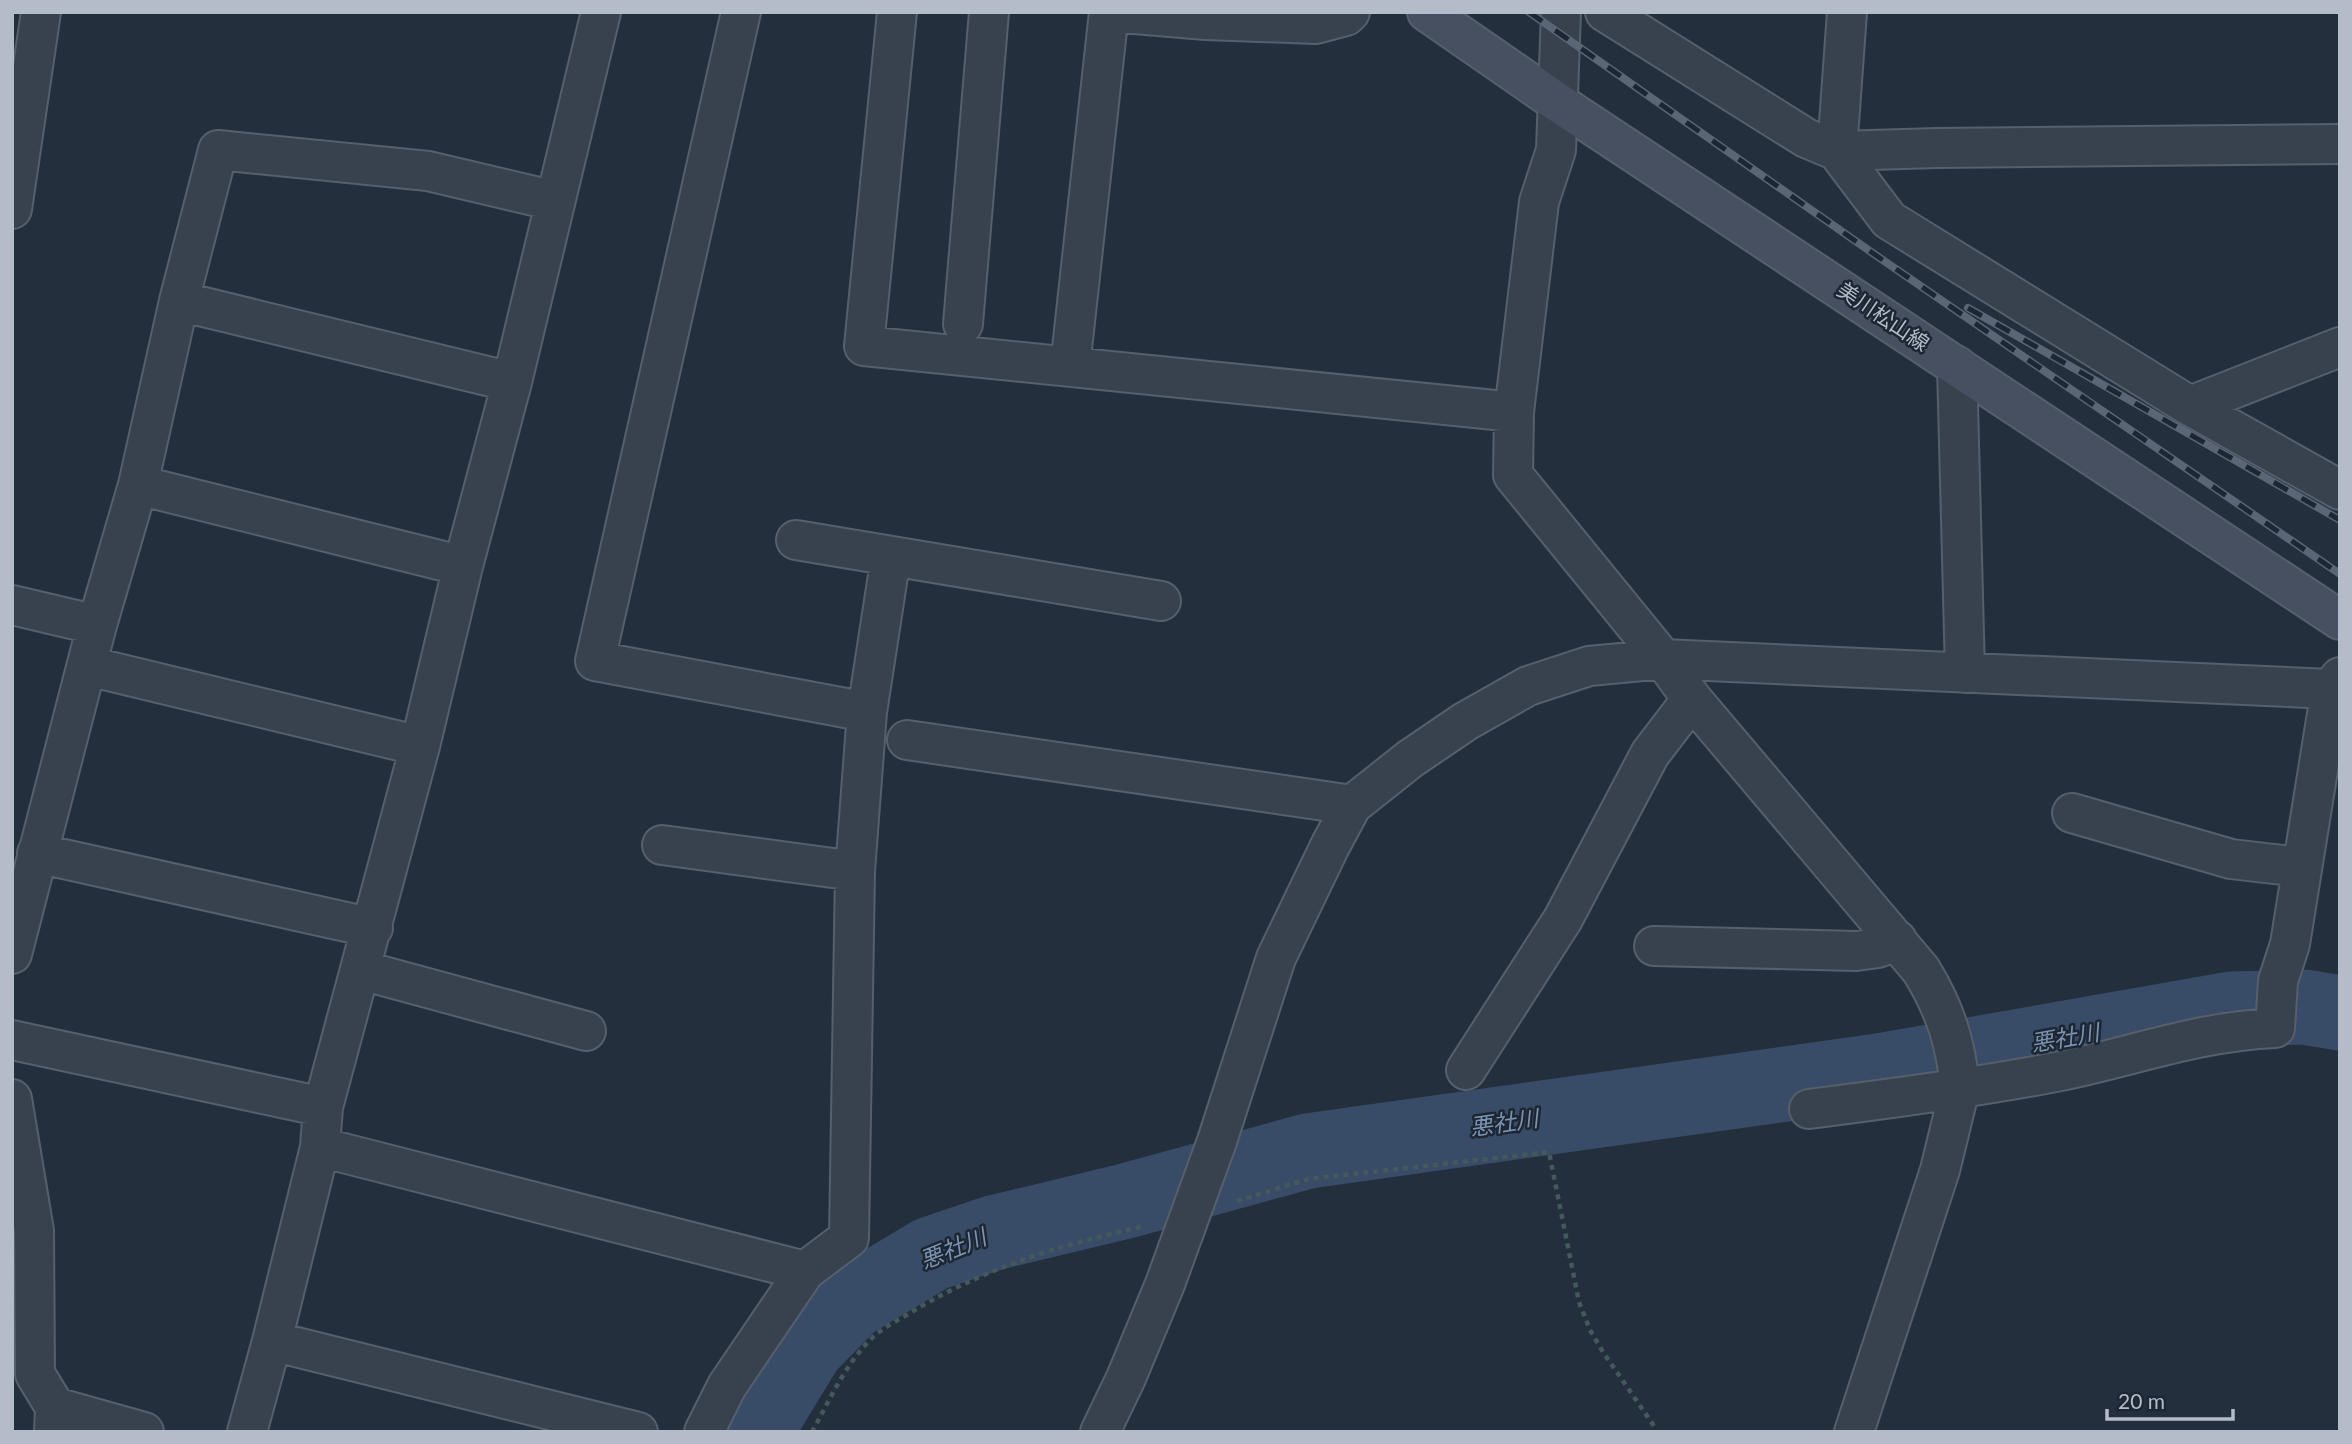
<svg xmlns="http://www.w3.org/2000/svg" width="2352" height="1444" font-family="Lato,'Noto Sans JP',sans-serif">
<style>
.lines{fill:none;stroke-linecap:round;stroke-linejoin:round}
.river{stroke:#394c67;stroke-width:75}
.minor-casing{stroke:#565f6c;stroke-width:42}
.secondary-casing{stroke:#565f6c;stroke-width:42}
.path{stroke:#44595c;stroke-width:4.5;stroke-dasharray:5 5;stroke-linecap:butt}
.minor{stroke:#38414e;stroke-width:38}
.secondary{stroke:#465061;stroke-width:38}
.rail-casing{stroke:#5a6575;stroke-width:8}
.rail{stroke:#1d2633;stroke-width:5;stroke-dasharray:16;stroke-linecap:butt}
.labels{text-anchor:middle;stroke-width:5;stroke-linejoin:round;paint-order:stroke}
.street-label{font-size:21px;fill:#b4bcc9;stroke:#1d2633}
.water-label{font-size:23px;font-style:italic;fill:#7c92b1;stroke:#1d2633}
</style>
<rect width="100%" height="100%" fill="#242f3e"/>
<g class="lines">
<path class="river" d="M755,1432L807,1347L851,1302L931,1254L993,1233L1126,1201L1308,1151L1879,1071L2232,1009L2304,1007L2340,1013"/>
<g class="minor-casing">
<path id="minor" d="M741,12L595,661L867,712
M897,12L864,346L1514,412
M1111,12L1206,20L1316,24L1346,16L1350,12
M1561,12L1556,150L1539,202L1514,412L1513,475L1663,659L1692,699L1921,970C1945,1009 1956,1043 1960,1088L1940,1170L1854,1432
M1605,12L1806,138L1837,151L1937,148L2340,144
M1847,12L1837,151L1889,220L2190,406L2340,490
M12,209L41,12
M179,301L512,382
M963,324L989,12
M1957,366L1965,673
M1070,367L1109,12
M2190,406L2340,347
M138,485L463,566
M796,540L1161,601
M12,605L97,625
M88,666L420,746
M907,740L1352,805
M2072,813L2231,859L2301,867
M662,845L855,871
M37,853L373,928
M1654,946L1856,951L1878,948L1897,940
M12,954L97,625L138,485L179,301L218,150L428,171L555,201
M361,970L586,1031
M12,1040L323,1107
M1466,1070L1563,919L1650,754L1692,699
M12,1099L34,1231L35,1374L55,1407L54,1432
M1809,1109C1893,1098 1978,1087 2061,1071C2133,1056 2201,1031 2275,1028L2278,981L2290,944L2331,689
M320,1147L805,1271
M272,1341L638,1432
M55,1407L144,1432
M247,1432L272,1341L320,1147L323,1107L420,746L463,566L512,382L601,12
M704,1432L727,1386L805,1271L849,1238L855,871L867,712L891,556
M1100,1432L1126,1378L1165,1284L1217,1141L1276,958L1330,846L1352,805L1410,759L1466,721L1528,686L1589,666L1663,659L2331,689L2340,677"/>
</g>
<g class="secondary-casing">
<path id="secondary" d="M1427,12L1557,102L2340,620"/>
</g>
<path class="path" d="M1237,1201L1308,1179L1549,1152L1579,1302L1590,1330L1603,1352L1654,1426L1652,1432
M812,1432C830,1399 846,1363 873,1337C885,1326 904,1317 918,1308C995,1264 1059,1246 1144,1226"/>
<use href="#minor" class="minor"/>
<use href="#secondary" class="secondary"/>
<g class="rail-casing">
<path id="rail" d="M1529,12L1874,254L2340,574
M1968,308L2340,520"/>
</g>
<use href="#rail" class="rail"/>
</g>
<g class="labels">
<g class="street-label">
<text transform="translate(1883 317) rotate(34)" y="7">美川松山線</text>
</g>
<g class="water-label">
<text transform="translate(2065 1038) rotate(-10)" y="8">悪社川</text>
<text transform="translate(1504 1123) rotate(-8)" y="8">悪社川</text>
<text transform="translate(953 1249) rotate(-22)" y="8">悪社川</text>
</g>
</g>
<rect width="2352" height="1444" fill="none" stroke="#b4bcc9" stroke-width="28"/>
<path d="M2107 1409v10h126v-10" fill="none" stroke="#b4bcc9" stroke-width="3.5"/>
<text x="2118" y="1409" font-size="21" fill="#b4bcc9" stroke="#1d2633" stroke-width="5" paint-order="stroke">20 m</text>
</svg>
